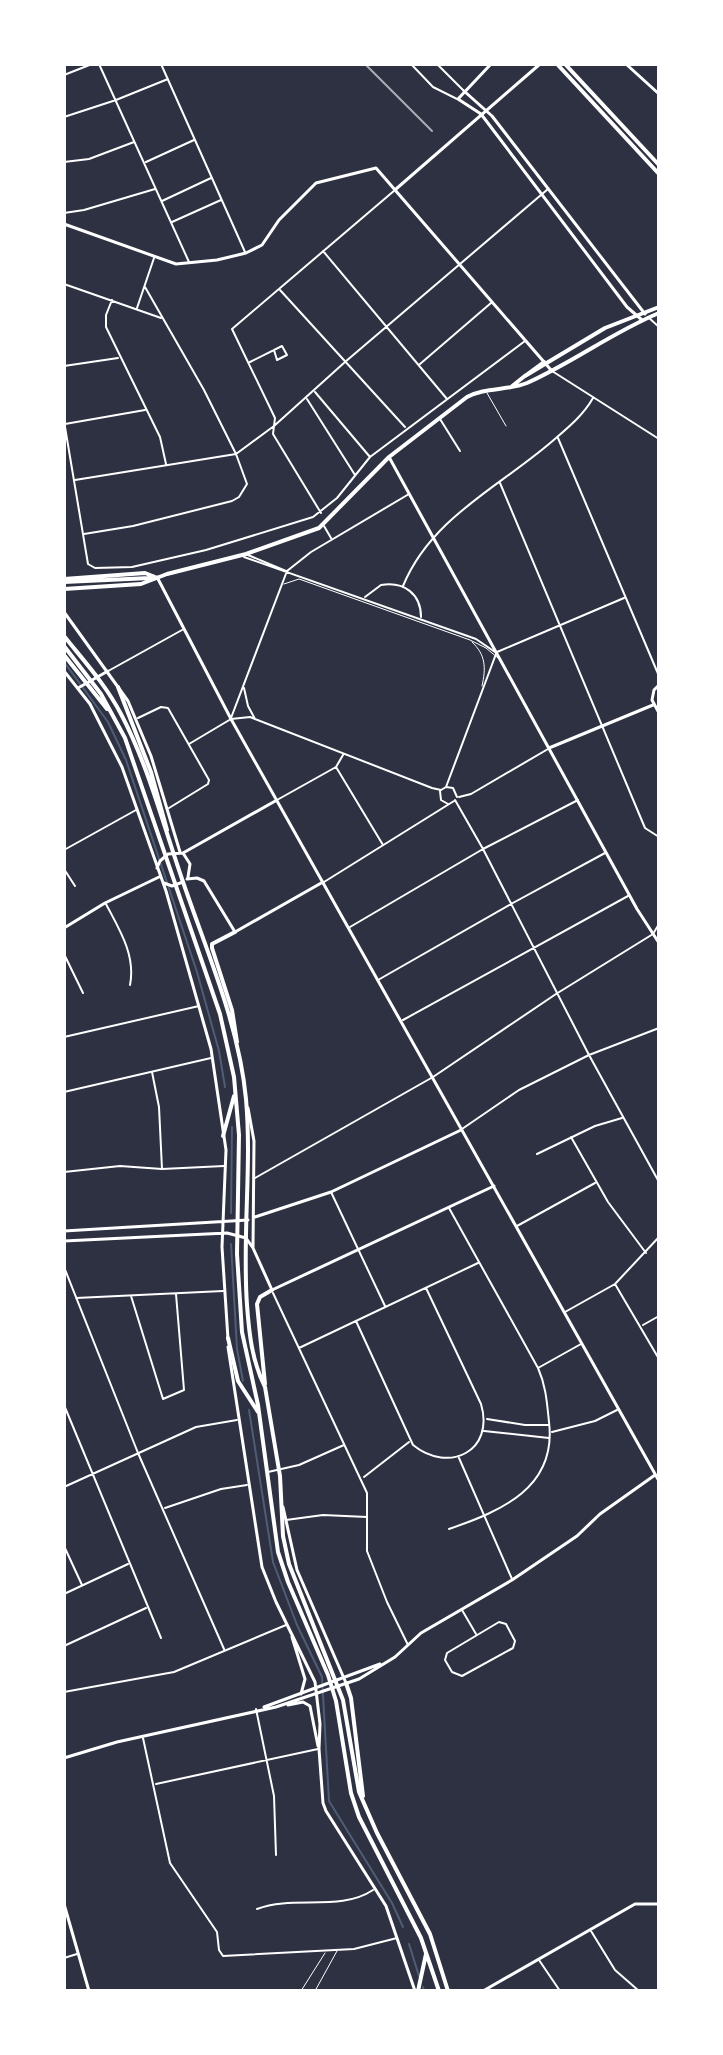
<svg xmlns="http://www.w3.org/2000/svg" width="723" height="2055" font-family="Commissioner,sans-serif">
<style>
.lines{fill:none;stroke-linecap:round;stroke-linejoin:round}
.stream{stroke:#4f5d75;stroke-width:2}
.service{stroke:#fff;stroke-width:1}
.minor{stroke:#fff;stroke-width:2}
.tertiary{stroke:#fff;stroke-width:3}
.secondary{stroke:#fff;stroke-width:3}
.primary{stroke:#fff;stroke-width:4}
.rail{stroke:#abadb3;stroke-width:2}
</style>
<rect width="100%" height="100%" fill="#2d3142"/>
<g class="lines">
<path class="stream" d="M64,662L108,722L126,760L197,972L219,1051L225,1087
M231,1213L232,1127
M231,1244L237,1349L243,1381
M249,1410L273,1562L297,1625L322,1677L329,1801L392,1903L403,1927
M409,1944L419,1976
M423,1987L424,1991"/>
<path class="service" d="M487,393L506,426
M284,584L299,579L470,640L486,648L498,658
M472,642C486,655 486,668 482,686
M301,1991L325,1953
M315,1991L337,1951"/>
<path class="minor" d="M99,64L189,262
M161,64L245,252
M411,64L433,87L457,99
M437,64L463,90
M64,75L92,64
M64,117L116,100L168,79
M64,162L89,159L134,142
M146,162L194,140
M162,201L211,178
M64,213L84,210L155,189
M172,222L221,200
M323,251L447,399
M64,284L161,318
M280,290L405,427
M112,300L106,315V327L160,437L166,464
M137,308L154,258
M648,317L659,327
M250,362L282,346L287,355L277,360L274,350
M420,364L491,303
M64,366L118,358
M552,371L659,439
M315,392L370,457
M307,399L355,475
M440,419L460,451
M64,421L88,564L95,568L132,567L206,550L313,517L337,498L370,457L525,341
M65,424L145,410
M558,438L659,676
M75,480L236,454L274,426L345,362L548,189
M500,483L645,828L659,837
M321,513L273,434L275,418L232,329L395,190
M324,526L331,538
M84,534L133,526L232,501L239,497L247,484L236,454L204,390L145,287
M248,555L286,571
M244,557L476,639L495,652
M403,586C432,516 502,486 556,438C570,426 584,414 593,398
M365,597L381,585C404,581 421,594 421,617
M497,652L624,598
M110,670L182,630
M244,688L248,706L255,719
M138,718L161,707L168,708L209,780L208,784L169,808
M231,718L287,571L311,552L409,494
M189,744L231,719L250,717L432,788L441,790L446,787L453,788L457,797
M336,767L383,845
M446,787L496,654
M440,791L441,800L448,804
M459,797L471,794L548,749
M277,800L336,767L343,755
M455,800L483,849L589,1055L659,1182
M64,850L136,810
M64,869L75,886
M324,882L454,801
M106,904C119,929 136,955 130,985
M350,927L483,849L578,800
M64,954L83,993
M378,980L511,904L605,853
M403,1020L628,896
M64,1037L199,1006
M152,1072L159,1107L162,1169
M64,1092L211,1058
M462,1129L519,1090L589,1055L659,1028
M571,1137L608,1202L646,1253
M537,1154L595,1126L622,1118
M64,1172L120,1166L162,1169L224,1166
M255,1178L433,1077L556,994L653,934L659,924
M331,1192L385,1306
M449,1208L538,1368C546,1386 547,1403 549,1422C557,1488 501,1511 449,1529
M517,1226L595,1183
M64,1267L138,1453L224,1649
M615,1284L659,1359
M273,1293L367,1493V1551L387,1602L408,1645
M131,1296L163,1399L184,1390L176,1294
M76,1298L223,1291
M565,1312L615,1284L659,1237
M356,1321L413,1445C449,1474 495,1451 481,1404L426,1288
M643,1325L659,1316
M299,1348L478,1263
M538,1368L581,1344
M64,1405L161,1638
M487,1419L525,1425H548
M484,1431L549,1438
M552,1432L595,1421L617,1410
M459,1458L512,1579
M268,1472L299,1465L344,1445
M364,1477L409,1442
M64,1487L196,1427L237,1420
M165,1508L221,1489L247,1485
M286,1520L323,1515L367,1517
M64,1546L82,1585
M64,1594L128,1564
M462,1610L476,1634
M499,1622L506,1624L515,1641L513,1648L462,1676L452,1672L445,1660L447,1653Z
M64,1646L146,1608
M64,1692L174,1672L286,1625
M256,1709L274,1796L276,1855
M143,1738L170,1863L217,1932L219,1950L223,1956L354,1949L397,1938
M156,1784L318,1749
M257,1909C294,1895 340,1912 373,1890
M591,1931L615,1970L639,1991
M64,1958L77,1954
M539,1960L560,1991"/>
<path class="tertiary" d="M491,64L458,99L481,114L627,307L642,320
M626,64L659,94
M657,64L659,66
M464,91L492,116L645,314
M396,189L540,64
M64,224L176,264L217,260L246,253L262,245L279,220L316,183L376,168L551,370
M659,685L654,690L652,700L659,713
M549,748L653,705
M64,928L105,903L159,877
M64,1904L89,1991
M483,1991L635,1904H659"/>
<path class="secondary" d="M389,457L637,909L659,943
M157,577L231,719L659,1481
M64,612L128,701L151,756L180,852
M64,671L90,704L122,767L166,891L211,1049L226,1150L222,1247L228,1339
M78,688L108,671
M183,853L277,800
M157,868L160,861L168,854L183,853L190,864L188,877
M187,879L197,878L204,881L235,932L323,882
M164,883L172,886L183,882
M248,1108L254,1141L253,1248L272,1290L494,1186
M255,1217L331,1192L461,1130
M64,1231L248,1220
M64,1241L227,1233L246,1238L253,1248
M228,1347L262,1567L276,1602L315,1682L320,1724L319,1749L323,1803L326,1811L386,1906L415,1991
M283,1507L297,1570L346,1683
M292,1637L305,1679L301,1694
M288,1705L303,1702L310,1706L318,1746
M264,1707L380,1664
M64,1758L117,1742L276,1707L359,1679L395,1657L421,1633L512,1580L577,1536L600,1514L655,1475"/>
<path class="primary" d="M557,64L659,174
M565,64L659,165
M544,362L525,376L605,328L659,307
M511,387L526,375
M64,579L145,573L155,577
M64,582L150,578
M64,589L141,584L167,574L246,554L319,528L389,457L467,397C485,387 507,391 527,383C572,363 613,332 659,313
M64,636C84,661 106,685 121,714C148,765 163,824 182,879C206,950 239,1024 246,1099C252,1167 242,1236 247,1305C249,1333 252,1361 265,1387L280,1476L283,1536L289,1564L343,1700L359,1792L377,1833L430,1934L448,1991
M64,646L101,694L125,738L220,1014L234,1077L239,1135L237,1254L242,1332L258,1405L278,1552L288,1582L328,1675L336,1701L351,1793L359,1817L421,1938L439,1991
M64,655L107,709
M118,687L151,772L167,830
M235,932L212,944V948L232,1010L237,1042
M223,1136L234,1096
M228,1338L238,1381L258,1412
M265,1384L257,1304L260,1297L272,1290
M346,1683L351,1698L363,1796
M418,1991L426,1954"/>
<path class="rail" d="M365,64L432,131"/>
</g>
<rect width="723" height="2055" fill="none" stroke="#ffffff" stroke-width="132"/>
</svg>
